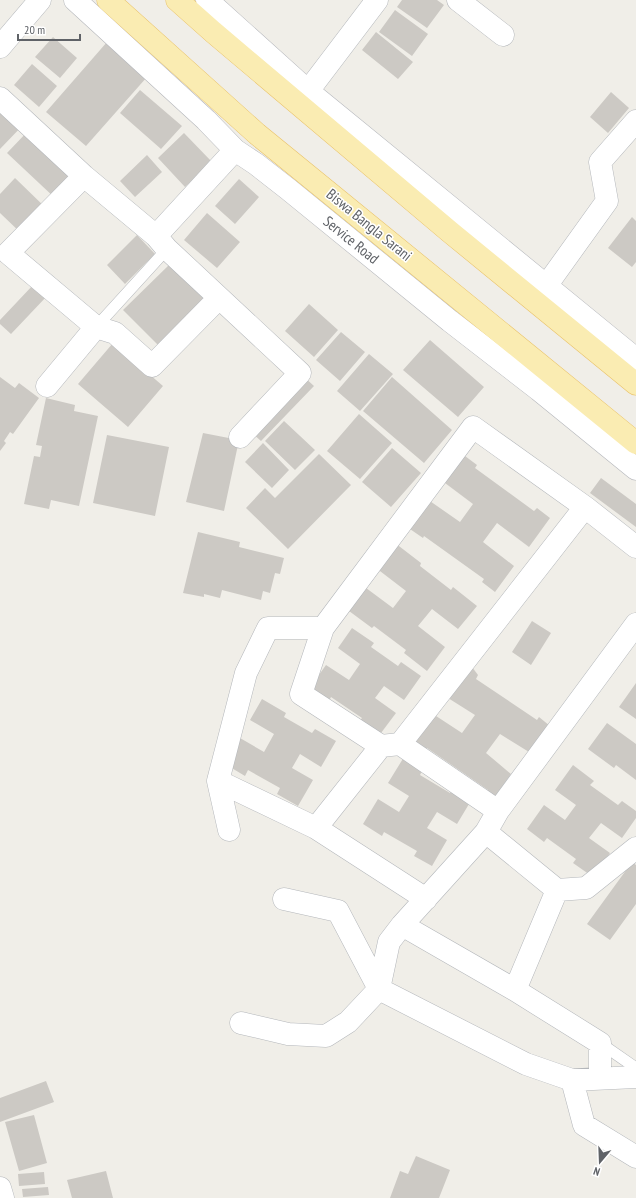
<svg xmlns="http://www.w3.org/2000/svg" width="636" height="1198" font-family="'PT Sans Narrow',sans-serif">
<style>
.building{fill:#ccc9c4}
.lines{fill:none;stroke-linecap:round;stroke-linejoin:round}
.lane-casing{stroke:#b4b7bb;stroke-width:12}
.street-casing{stroke:#b4b7bb;stroke-width:23}
.secondary-casing{stroke:#b4b6bb;stroke-width:23}
.primary-casing{stroke:#e9c167;stroke-width:23}
.lane{stroke:#fff;stroke-width:11}
.street{stroke:#fff;stroke-width:22}
.secondary{stroke:#fff;stroke-width:22}
.primary{stroke:#faecb2;stroke-width:22}
.labels{text-anchor:middle;stroke-width:3;stroke-linejoin:round;paint-order:stroke}
.street-label{font-size:15px;fill:#5f6267;stroke:#fff}
</style>
<rect width="100%" height="100%" fill="#f0eee8"/>
<path class="building" d="M402,0H437L444,5L427,28L397,7Z
M395,10L428,34L412,56L379,32Z
M376,32L413,62L398,79L362,50Z
M53,37L77,58L60,78L35,57Z
M107,42L147,77L86,146L46,112Z
M32,64L57,86L39,107L14,85Z
M140,90L182,126L161,149L120,113Z
M611,92L629,108L608,133L590,117Z
M0,109L25,123L0,149Z
M29,130L78,176L56,199L7,153Z
M184,133L212,162L185,187L158,158Z
M147,155L162,172L135,197L120,181Z
M15,178L47,209L23,235L0,213V194Z
M239,179L259,197L235,224L215,206Z
M207,213L240,242L217,268L184,240Z
M632,217L636,221V262L632,267L608,248Z
M137,235L155,254L125,284L107,265Z
M170,264L206,301L159,346L123,310Z
M34,284L47,296L11,334L0,324V320Z
M309,304L338,330L314,357L285,331Z
M341,332L365,352L340,381L316,360Z
M430,340L484,387L458,417L403,370Z
M113,343L163,386L128,427L78,384Z
M369,354L393,374L360,411L337,391Z
M303,376L314,386L261,441L252,433Z
M0,377L15,388L19,383L39,398L13,434L10,432L4,441L6,443L0,451Z
M392,377L452,430L424,463L363,411Z
M46,398L75,405L74,411L98,416L79,506L51,500L49,509L24,504L34,456L40,457L42,446L36,445Z
M359,414L392,443L360,479L327,451Z
M284,421L315,450L295,470L265,441Z
M203,433L239,440L224,511L186,502Z
M107,435L169,447L155,516L93,503Z
M263,443L289,470L272,488L245,462Z
M392,448L421,473L391,507L362,482Z
M461,453L477,465L475,468L534,511L537,508L550,518L529,547L497,523L483,542L514,566L495,592L482,582L484,579L424,536L423,538L407,527L427,499L460,522L473,504L441,480Z
M319,454L351,485L288,549L246,508L265,488L275,498Z
M601,478L636,504V527L590,493Z
M198,532L240,542L239,547L284,558L280,574L275,573L270,593L263,591L261,600L222,590L220,598L204,594V597L183,593Z
M395,543L421,563L420,566L451,590L453,587L477,606L458,629L432,609L418,626L445,647L427,671L404,653L406,650L374,626L372,628L345,608L362,585L393,608L406,591L376,568Z
M532,621L551,633L531,665L512,652Z
M352,628L374,643L371,647L398,666L401,662L421,676L404,700L384,686L375,698L396,713L378,737L358,723L362,718L331,697L328,703L309,689L326,665L349,680L360,664L338,648Z
M472,667L478,675L476,679L537,720L539,717L550,726L529,752L500,734L486,753L511,774L494,798L486,792L488,790L427,748L426,750L412,740L433,714L462,733L475,715L448,698Z
M636,683V719L619,707Z
M262,699L286,713L284,717L312,733L315,729L336,741L321,767L300,754L292,768L313,780L298,806L277,794L280,788L248,770L245,776L225,764L240,738L264,752L274,734L250,720Z
M607,723L636,744V780L616,765L614,768L588,749Z
M404,757L423,769L420,775L450,793L454,788L472,799L457,824L437,812L427,828L447,840L432,866L414,856L417,851L384,832L382,836L363,824L378,799L399,812L409,796L388,783Z
M573,765L594,781L590,785L618,805L622,801L636,811V818L622,838L601,823L589,838L610,853L593,877L573,863L576,859L547,838L544,842L527,829L544,805L565,820L576,805L555,790Z
M632,862L636,865V904L610,940L587,924Z
M46,1081L54,1102L0,1122V1098Z
M34,1115L47,1163L19,1171L5,1122Z
M416,1156L450,1170L439,1198H390L400,1171L408,1174Z
M106,1171L113,1198H72L67,1180Z
M44,1172L45,1184L19,1186L18,1174Z
M48,1187L49,1195L23,1197L22,1189Z"/>
<g class="lines">
<g class="lane-casing">
<path id="lane" d="M96,327L167,249
M600,1043L636,1068"/>
</g>
<g class="street-casing">
<path id="street" d="M458,0L503,35
M0,47L40,0
M308,91L377,0
M0,98L84,176L156,236L167,249L300,373L240,437
M84,176L8,253L96,327L115,333L152,366L219,298
M156,236L235,150
M546,286L607,201L600,162L636,121
M47,386L96,327
M585,507L636,547
M636,624L498,811L486,832L402,925L389,942L379,989L526,1064L572,1080L636,1077
M400,744L498,811
M381,746L301,694L323,628L473,427L585,507L400,744L381,746L316,828L426,899
M218,781L316,828
M229,830L218,781L246,673L268,628H323
M486,832L557,890L586,888L636,848
M557,890L515,990L600,1043V1078
M402,925L515,990
M241,1023L288,1034L326,1036L348,1022L379,989L338,911L284,899
M572,1080L584,1125L636,1157
M0,1188L3,1198"/>
</g>
<g class="secondary-casing">
<path id="secondary" d="M75,0L206,120L235,150L256,164L288,189L450,321L539,390L636,469
M207,0L308,91L636,359"/>
</g>
<g class="primary-casing">
<path id="primary" d="M108,0L257,134L636,443
M177,0L213,32L450,232L636,384"/>
</g>
<use href="#lane" class="lane"/>
<use href="#street" class="street"/>
<use href="#secondary" class="secondary"/>
<use href="#primary" class="primary"/>
</g>
<g class="labels">
<g class="street-label">
<text transform="translate(369 225) rotate(39)" y="5">Biswa Bangla Sarani</text>
<text transform="translate(351 240) rotate(39)" y="5">Service Road</text>
</g>
</g>
<g transform="translate(600 1162) rotate(199)" stroke="#ffffff" stroke-width="3" paint-order="stroke">
<path d="M0-3L7 15L0 10L-7 15Z" fill="#5f6267"/>
<text y="-6" font-size="11" font-weight="bold" text-anchor="middle" fill="#5f6267">N</text>
</g>
<path d="M18 34v6h62v-6" fill="none" stroke="#5f6267" stroke-width="2"/>
<text x="24" y="34" font-size="12" fill="#5f6267" stroke="#ffffff" stroke-width="3" paint-order="stroke">20 m</text>
</svg>
